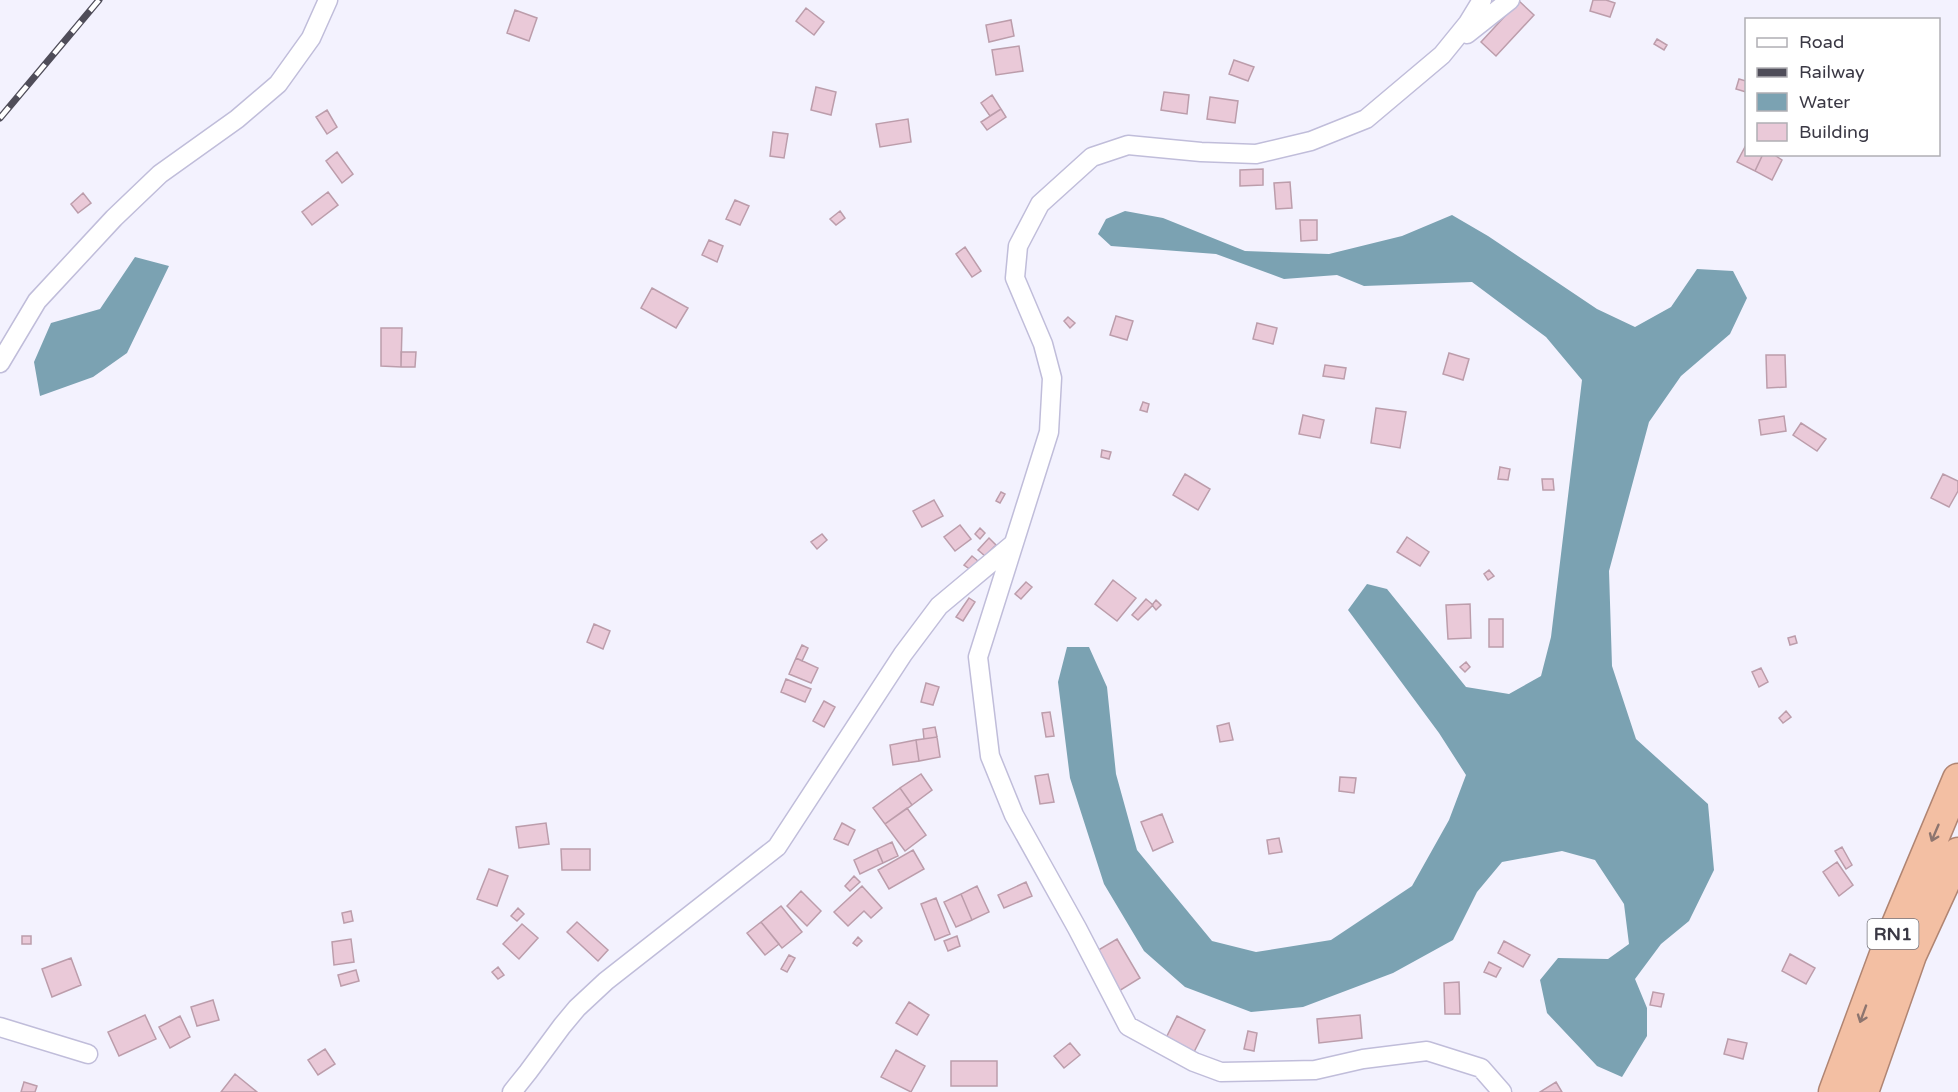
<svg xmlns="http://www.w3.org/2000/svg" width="1958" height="1092" font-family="'Varela Round',sans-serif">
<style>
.water{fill:#7ba2b2}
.building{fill:#eac9d8;stroke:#bc9dab;stroke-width:1.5}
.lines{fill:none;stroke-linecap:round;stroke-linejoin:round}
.minor-casing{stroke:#c0bdda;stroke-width:21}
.trunk-casing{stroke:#b08573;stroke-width:33}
.minor{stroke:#fff;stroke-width:18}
.trunk{stroke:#f3bfa3;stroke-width:30}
.rail-casing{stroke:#4f4d59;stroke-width:7}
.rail{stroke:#fff;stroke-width:4.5;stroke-dasharray:14;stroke-linecap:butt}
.oneway{stroke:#8d756f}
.labels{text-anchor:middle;stroke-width:6;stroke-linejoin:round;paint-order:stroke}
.shield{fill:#fff;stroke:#75747c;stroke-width:1.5}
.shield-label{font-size:18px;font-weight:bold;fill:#3a3844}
</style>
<rect width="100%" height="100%" fill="#f3f2fe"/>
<path class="water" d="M1125,211L1163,218L1245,251L1329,254L1402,236L1452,215L1488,236L1597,309L1635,327L1671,307L1697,269L1733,271L1747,298L1730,334L1681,376L1649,422L1609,571L1612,666L1636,739L1708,804L1714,870L1689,921L1661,944L1635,979L1647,1008V1036L1622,1077L1597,1066L1547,1013L1540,980L1558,958L1608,959L1629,944L1624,904L1595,860L1562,851L1502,862L1477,892L1453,940L1393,973L1303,1007L1251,1012L1185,987L1144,951L1104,884L1070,778L1058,682L1067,647H1089L1107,687L1116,774L1137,850L1212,941L1256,952L1331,940L1412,886L1449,820L1466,775L1439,733L1348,610L1367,584L1387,589L1466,687L1509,694L1541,676L1551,637L1582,380L1546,337L1472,282L1364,286L1337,275L1284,279L1216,254L1111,246L1098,234L1106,219Z
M135,257L169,266L127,353L93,377L40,396L34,362L51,323L100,309Z"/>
<path class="building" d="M1593,0H1606L1615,3L1610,17L1590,11Z
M1519,1L1534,15L1496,56L1481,42Z
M806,8L824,22L814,35L796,21Z
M515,10L537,18L529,41L507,33Z
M1011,20L1014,36L989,42L986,25Z
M1657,39L1667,45L1664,50L1654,44Z
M1019,46L1023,71L996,75L992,50Z
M1234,60L1254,67L1248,81L1229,74Z
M1739,79L1746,81V92L1736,89Z
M816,87L836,92L831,115L811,110Z
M1164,92L1189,95L1187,114L1161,110Z
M992,95L1001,109L990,116L981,103Z
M1210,97L1238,101L1235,123L1207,119Z
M1001,109L1006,117L987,130L981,122Z
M327,110L337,127L327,134L316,117Z
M908,119L911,142L880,147L876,124Z
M773,132L788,134L784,158L770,156Z
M1746,145V154H1763L1755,171L1737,162Z
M337,152L353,174L342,183L326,161Z
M1763,154H1773L1782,160L1772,180L1755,171Z
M1263,169V185L1240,186V170Z
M1290,182L1292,208L1276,209L1274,183Z
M328,192L338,205L312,225L302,212Z
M83,193L91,203L78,213L71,204Z
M735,200L749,206L740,225L726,219Z
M840,211L845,218L836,225L830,219Z
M1300,220H1317V240L1301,241Z
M709,240L723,246L717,262L702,255Z
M965,247L981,271L972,277L956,254Z
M652,288L688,308L676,328L641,308Z
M1116,316L1133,321L1127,340L1110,335Z
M1068,317L1075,323L1070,328L1064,321Z
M1257,323L1277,328L1273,344L1253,339Z
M381,328H402L401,367L381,366Z
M401,352H416L415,367H401Z
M1449,353L1469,359L1463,380L1443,374Z
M1766,355H1785L1786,387L1767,388Z
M1325,365L1346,368L1344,379L1323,376Z
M1143,402L1149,404L1147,412L1140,410Z
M1376,408L1406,412L1400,448L1371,443Z
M1303,415L1324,420L1320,438L1299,434Z
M1784,416L1786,431L1761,435L1759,420Z
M1801,423L1826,439L1817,451L1793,435Z
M1102,450L1111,452L1109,459L1101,457Z
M1500,467L1510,469L1508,480L1498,479Z
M1185,474L1210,489L1198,510L1173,495Z
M1943,474L1958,481V491L1949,507L1931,498Z
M1542,479H1553L1554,490H1543Z
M1001,492L1005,494L1000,503L996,501Z
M934,500L943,516L922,527L913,511Z
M960,525L971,539L955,551L944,537Z
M980,528L985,533L980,539L975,534Z
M822,534L827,540L817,549L811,542Z
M1407,537L1429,552L1420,566L1397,552Z
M989,538L996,545L985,556L978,550Z
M972,556L978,561L971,570L964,565Z
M1489,570L1494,576L1488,580L1484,574Z
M1113,580L1136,598L1117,621L1095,604Z
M1026,582L1032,587L1021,599L1015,594Z
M969,598L975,602L963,621L956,617Z
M1146,599L1153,605L1138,620L1132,615Z
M1156,600L1161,605L1156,610L1152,605Z
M1470,604L1471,638L1448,639L1446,605Z
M1489,619H1503V647H1489Z
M594,624L610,631L603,649L587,642Z
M1795,636L1797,643L1790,645L1788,638Z
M802,645L808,648L802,661L796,658Z
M796,658L818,668L811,683L789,674Z
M1466,662L1470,667L1465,672L1460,667Z
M1761,668L1768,682L1759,687L1752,672Z
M786,679L811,689L805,702L781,692Z
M926,683L939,687L933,705L921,702Z
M824,701L835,707L824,727L813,721Z
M1786,711L1791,717L1783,723L1779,718Z
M1050,712L1054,736L1046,737L1042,713Z
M1229,723L1233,740L1220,742L1217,726Z
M935,727L937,737L924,739L923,729Z
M937,737L940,757L919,761L916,740Z
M916,740L919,761L893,765L890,745Z
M921,774L932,790L912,805L900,788Z
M1048,774L1054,802L1040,804L1035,776Z
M1340,777L1356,778L1354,793L1339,791Z
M900,788L912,805L885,824L873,808Z
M907,808L926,835L905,851L885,824Z
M1162,814L1173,842L1153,851L1141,822Z
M546,823L549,844L519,848L516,827Z
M842,823L855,830L848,845L834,839Z
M1279,838L1282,852L1269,854L1267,840Z
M892,842L898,856L883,863L877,849Z
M1842,847L1852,865L1846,869L1835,851Z
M561,849H590V870H562Z
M877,849L883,863L860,874L854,860Z
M913,850L924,869L889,889L878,870Z
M1837,862L1853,885L1839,896L1823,872Z
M489,869L508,876L497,906L477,899Z
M854,876L860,882L850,891L845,886Z
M1026,882L1032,896L1004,908L998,895Z
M862,886L882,908L871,918L864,911L848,926L834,912Z
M977,886L989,912L972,920L961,894Z
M801,891L821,911L807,926L787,906Z
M961,894L972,920L956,927L944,902Z
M936,898L950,934L935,940L921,904Z
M781,906L802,932L782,948L761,922Z
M518,908L524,914L517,921L511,916Z
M351,911L353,921L344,923L342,913Z
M577,922L608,950L598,961L567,932Z
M761,922L779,944L765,955L747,933Z
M522,924L538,938L519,959L503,944Z
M22,936H31V944H22Z
M957,936L960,946L948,951L944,941Z
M858,937L862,941L857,946L853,943Z
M351,939L354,962L334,965L332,942Z
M1117,939L1140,978L1119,991L1095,952Z
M1504,941L1530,955L1523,967L1498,953Z
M1790,954L1815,968L1806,984L1782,971Z
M789,955L795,958L787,972L781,969Z
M71,958L81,985L52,997L42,969Z
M1489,962L1501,968L1496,977L1484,972Z
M498,967L504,975L498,979L492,972Z
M356,970L359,981L341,986L338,975Z
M1459,982L1460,1014H1445L1444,983Z
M1653,992L1664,994L1661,1007L1650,1005Z
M213,1000L219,1020L197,1026L191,1007Z
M909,1002L929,1015L917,1035L896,1023Z
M145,1015L156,1039L119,1056L108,1032Z
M1360,1015L1362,1038L1319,1043L1317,1019Z
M180,1016L190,1037L170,1048L159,1027Z
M1177,1016L1205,1030L1194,1052L1166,1038Z
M1248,1031L1257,1033L1254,1051L1244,1049Z
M1728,1039L1747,1043L1743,1059L1724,1054Z
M1070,1043L1080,1055L1064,1068L1054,1056Z
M325,1049L335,1064L318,1075L308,1060Z
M896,1050L925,1066L911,1092L881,1077Z
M951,1061H997V1086H951Z
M235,1074L257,1092H221Z
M24,1082L37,1086L35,1092H21Z
M1556,1082L1562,1092H1540Z"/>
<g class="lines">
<g class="minor-casing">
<path id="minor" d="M1482,0L1468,23L1442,55L1366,119L1311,141L1256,154L1201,152L1128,145L1092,157L1040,204L1018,246L1015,278L1043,344L1052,378L1049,432L978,657L990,756L1014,815L1077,928L1128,1026L1194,1062L1221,1072L1315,1070L1363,1059L1427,1051L1481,1068L1502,1092
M1467,34L1510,0
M0,363L37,301L114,218L160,174L237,119L278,84L311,38L328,0
M0,1027L88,1054
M512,1092L528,1072L562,1026L577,1008L606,981L777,847L903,654L939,606L1012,545"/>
</g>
<g class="trunk-casing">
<path id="trunk" d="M1834,1092L1888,946L1958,779
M1863,1092L1911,955L1958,853"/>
</g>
<use href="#minor" class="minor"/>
<use href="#trunk" class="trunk"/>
<g class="rail-casing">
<path id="rail" d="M0,118L99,0"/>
</g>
<use href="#rail" class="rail"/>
</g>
<defs><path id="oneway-shaft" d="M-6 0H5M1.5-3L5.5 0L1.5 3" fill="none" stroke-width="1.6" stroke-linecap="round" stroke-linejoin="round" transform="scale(1.5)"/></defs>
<g class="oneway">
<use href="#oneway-shaft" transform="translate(1935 833) rotate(113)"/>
<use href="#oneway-shaft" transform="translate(1863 1014) rotate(110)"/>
</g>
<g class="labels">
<rect class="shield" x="1867.5" y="919" width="51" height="30" rx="4.5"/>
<g class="shield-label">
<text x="1893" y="940">RN1</text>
</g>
</g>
<rect x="1745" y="18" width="195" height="138" fill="#ffffff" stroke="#b0afb4" stroke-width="1.5"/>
<rect x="1757" y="38" width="30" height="9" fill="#ffffff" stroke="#b0afb4" stroke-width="1.5"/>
<text x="1799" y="48" font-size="18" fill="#3a3844">Road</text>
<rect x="1757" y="68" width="30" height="9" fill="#4f4d59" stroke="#b0afb4" stroke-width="1.5"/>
<text x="1799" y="78" font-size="18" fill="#3a3844">Railway</text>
<rect x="1757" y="93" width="30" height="18" fill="#7ba2b2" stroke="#b0afb4" stroke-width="1.5"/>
<text x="1799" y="108" font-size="18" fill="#3a3844">Water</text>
<rect x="1757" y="123" width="30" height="18" fill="#eac9d8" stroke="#b0afb4" stroke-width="1.5"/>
<text x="1799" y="138" font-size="18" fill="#3a3844">Building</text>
</svg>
